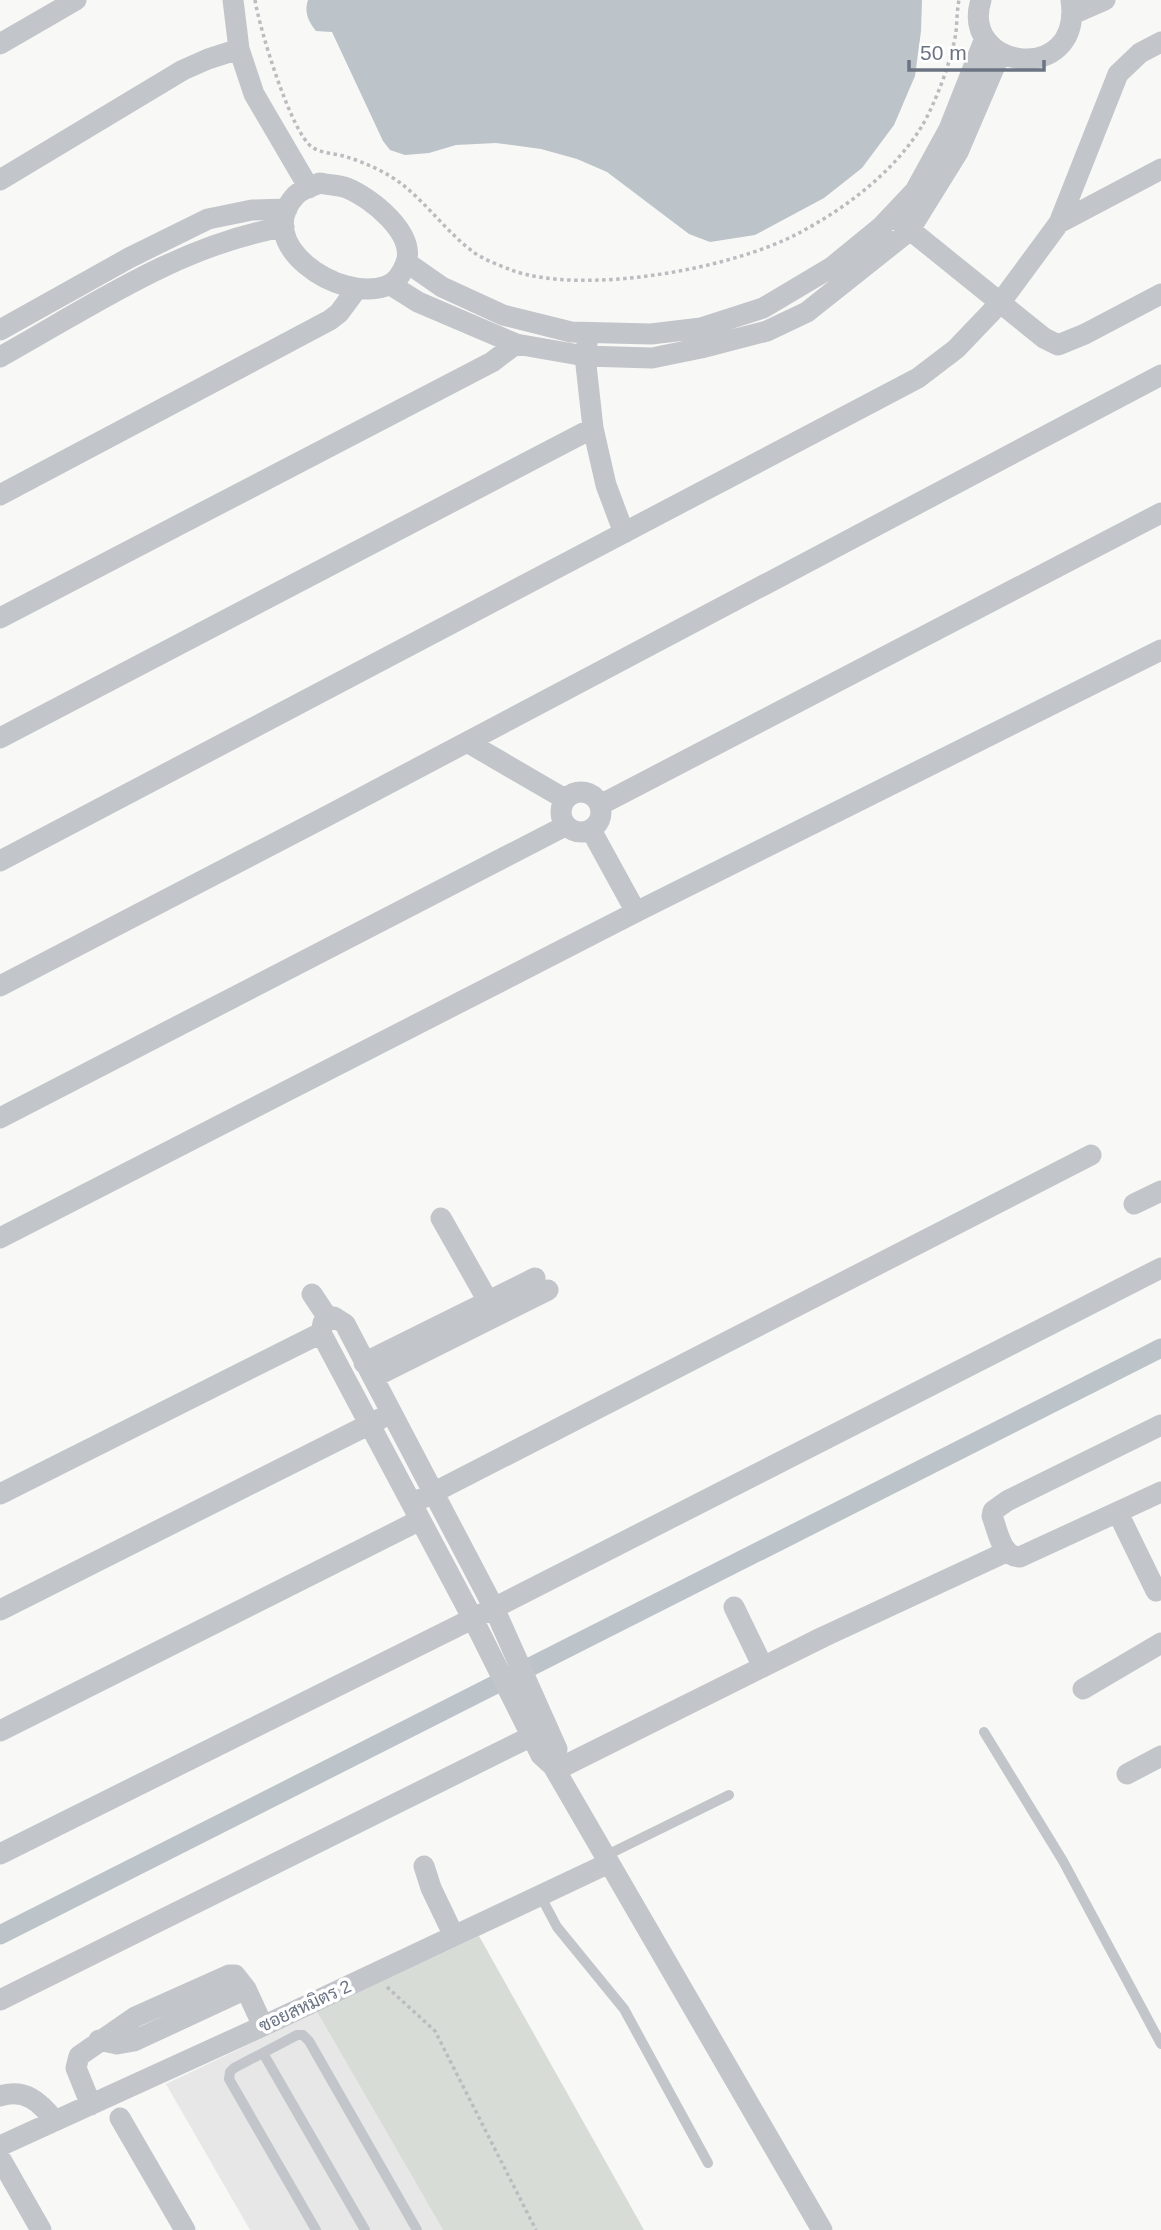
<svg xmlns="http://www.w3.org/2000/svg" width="1161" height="2230" font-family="Arial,Sarabun,sans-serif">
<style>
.built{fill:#e6e7e6}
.green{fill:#d7ddd6}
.water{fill:#bcc3c9}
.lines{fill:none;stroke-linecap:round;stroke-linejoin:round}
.canal{stroke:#bcc3c9;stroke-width:19}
.path{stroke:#babcbf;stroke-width:3.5;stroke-dasharray:3.5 3.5;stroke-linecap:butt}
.service{stroke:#c2c5c9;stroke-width:10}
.minor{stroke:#c2c5c9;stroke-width:21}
.labels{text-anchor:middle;stroke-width:7;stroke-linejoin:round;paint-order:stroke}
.street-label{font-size:18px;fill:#6b7483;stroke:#fff}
</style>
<rect width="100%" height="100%" fill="#f8f8f6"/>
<path class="built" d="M317,2012L443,2230H250L166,2084Z"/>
<path class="green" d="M479,1936L644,2230H443L317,2012Z"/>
<path class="water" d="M308,0H922L921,31L915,76L894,125L862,168L824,198L755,235L710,242L689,234L607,172L577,159L541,149L496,143L456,145L429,153L405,155L390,150L383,141L332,32L316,31C308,21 304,12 308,0Z"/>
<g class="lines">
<path class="canal" d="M0,1935L1161,1348"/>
<path class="path" d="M255,0C259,27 291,133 312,147C322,154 335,153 347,157C366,163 388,173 403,185C428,205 447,232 472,251C482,259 499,265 511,270C583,296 732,269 799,233C846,208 894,172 922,126C936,102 952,59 956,32C957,21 957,10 959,0
M387,1987L435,2031L536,2230"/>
<path class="service" d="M984,1732L1063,1861L1161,2044
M605,1856L729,1795
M540,1895L557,1927L624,2009L708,2163
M263,2053L365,2230
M316,2230L229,2079L230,2072L234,2068L297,2035H303L309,2041L417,2230"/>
<path class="minor" d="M233,0L239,49L254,94L309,188
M981,0C959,70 1083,87 1071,0
M1073,14L1105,0
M0,44L76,0
M0,180L183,70L208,59L239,49
M320,183C329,185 339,185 347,188C371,198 416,233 406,263C402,273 397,283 386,286C340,303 250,244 296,195C302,189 313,186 320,183Z
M899,221L1044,338L1058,345L1085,334L1161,294
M1059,223L1161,169
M406,262L442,287L503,315L571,332L651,334L701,328L763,308L832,267L882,226L915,191L949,129L985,38
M391,285L418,302L516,344L585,356L652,358L701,348L767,331L807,312L909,231L958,152L1000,54
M0,330L129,258L208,219L252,210L287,209
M587,344L585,356L593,428L606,485L624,533
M0,357C90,307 181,244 284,227
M0,495L330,320L339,313L356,290
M0,618L492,362L516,344
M0,738L593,428
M467,742L565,799
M561 812a20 20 0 1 1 40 0a20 20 0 1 1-40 0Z
M600,805L1161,513
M591,830L636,912
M0,861L918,378L956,349L1000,303L1059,223L1118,74L1140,53L1161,42
M0,986L329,815L1161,375
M0,1118L565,826
M1134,1204L1161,1191
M441,1218L488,1301
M0,1238L636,912L1161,650
M312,1294L328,1318
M334,1317L345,1324L494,1608L557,1749L553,1766L541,1755L472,1617L321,1333L323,1323Z
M364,1363L535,1278
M374,1377L548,1290
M1161,1425L1007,1501L993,1511L992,1516C998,1531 1001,1557 1020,1557L1161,1492
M0,1494L321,1333
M421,1499L1091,1155
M1118,1513L1156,1591
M734,1607L763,1667
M0,1610L380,1419
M1083,1689L1161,1643
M0,1731L420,1520
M553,1766L822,2230
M556,1770L823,1637L1006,1552
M1127,1774L1161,1756
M0,1854L494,1608L1161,1268
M424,1866L431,1888L454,1936
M0,2000L544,1730
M99,2040L117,2044L134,2041L246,1989
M0,2096C25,2088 40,2102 55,2121
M91,2105L76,2068L79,2056L135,2017L229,1975H235L246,1989L263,2026
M120,2118L185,2230
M0,2146L263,2026L609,1863
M0,2158L41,2230"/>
</g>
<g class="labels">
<g class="street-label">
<text transform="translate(305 2006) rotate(-25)" y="6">ซอยสหมิตร 2</text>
</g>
</g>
<path d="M909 60v10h135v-10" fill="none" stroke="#6b7483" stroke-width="3.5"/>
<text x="920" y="60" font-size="21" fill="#6b7483" stroke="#ffffff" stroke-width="5" paint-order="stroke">50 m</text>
</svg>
